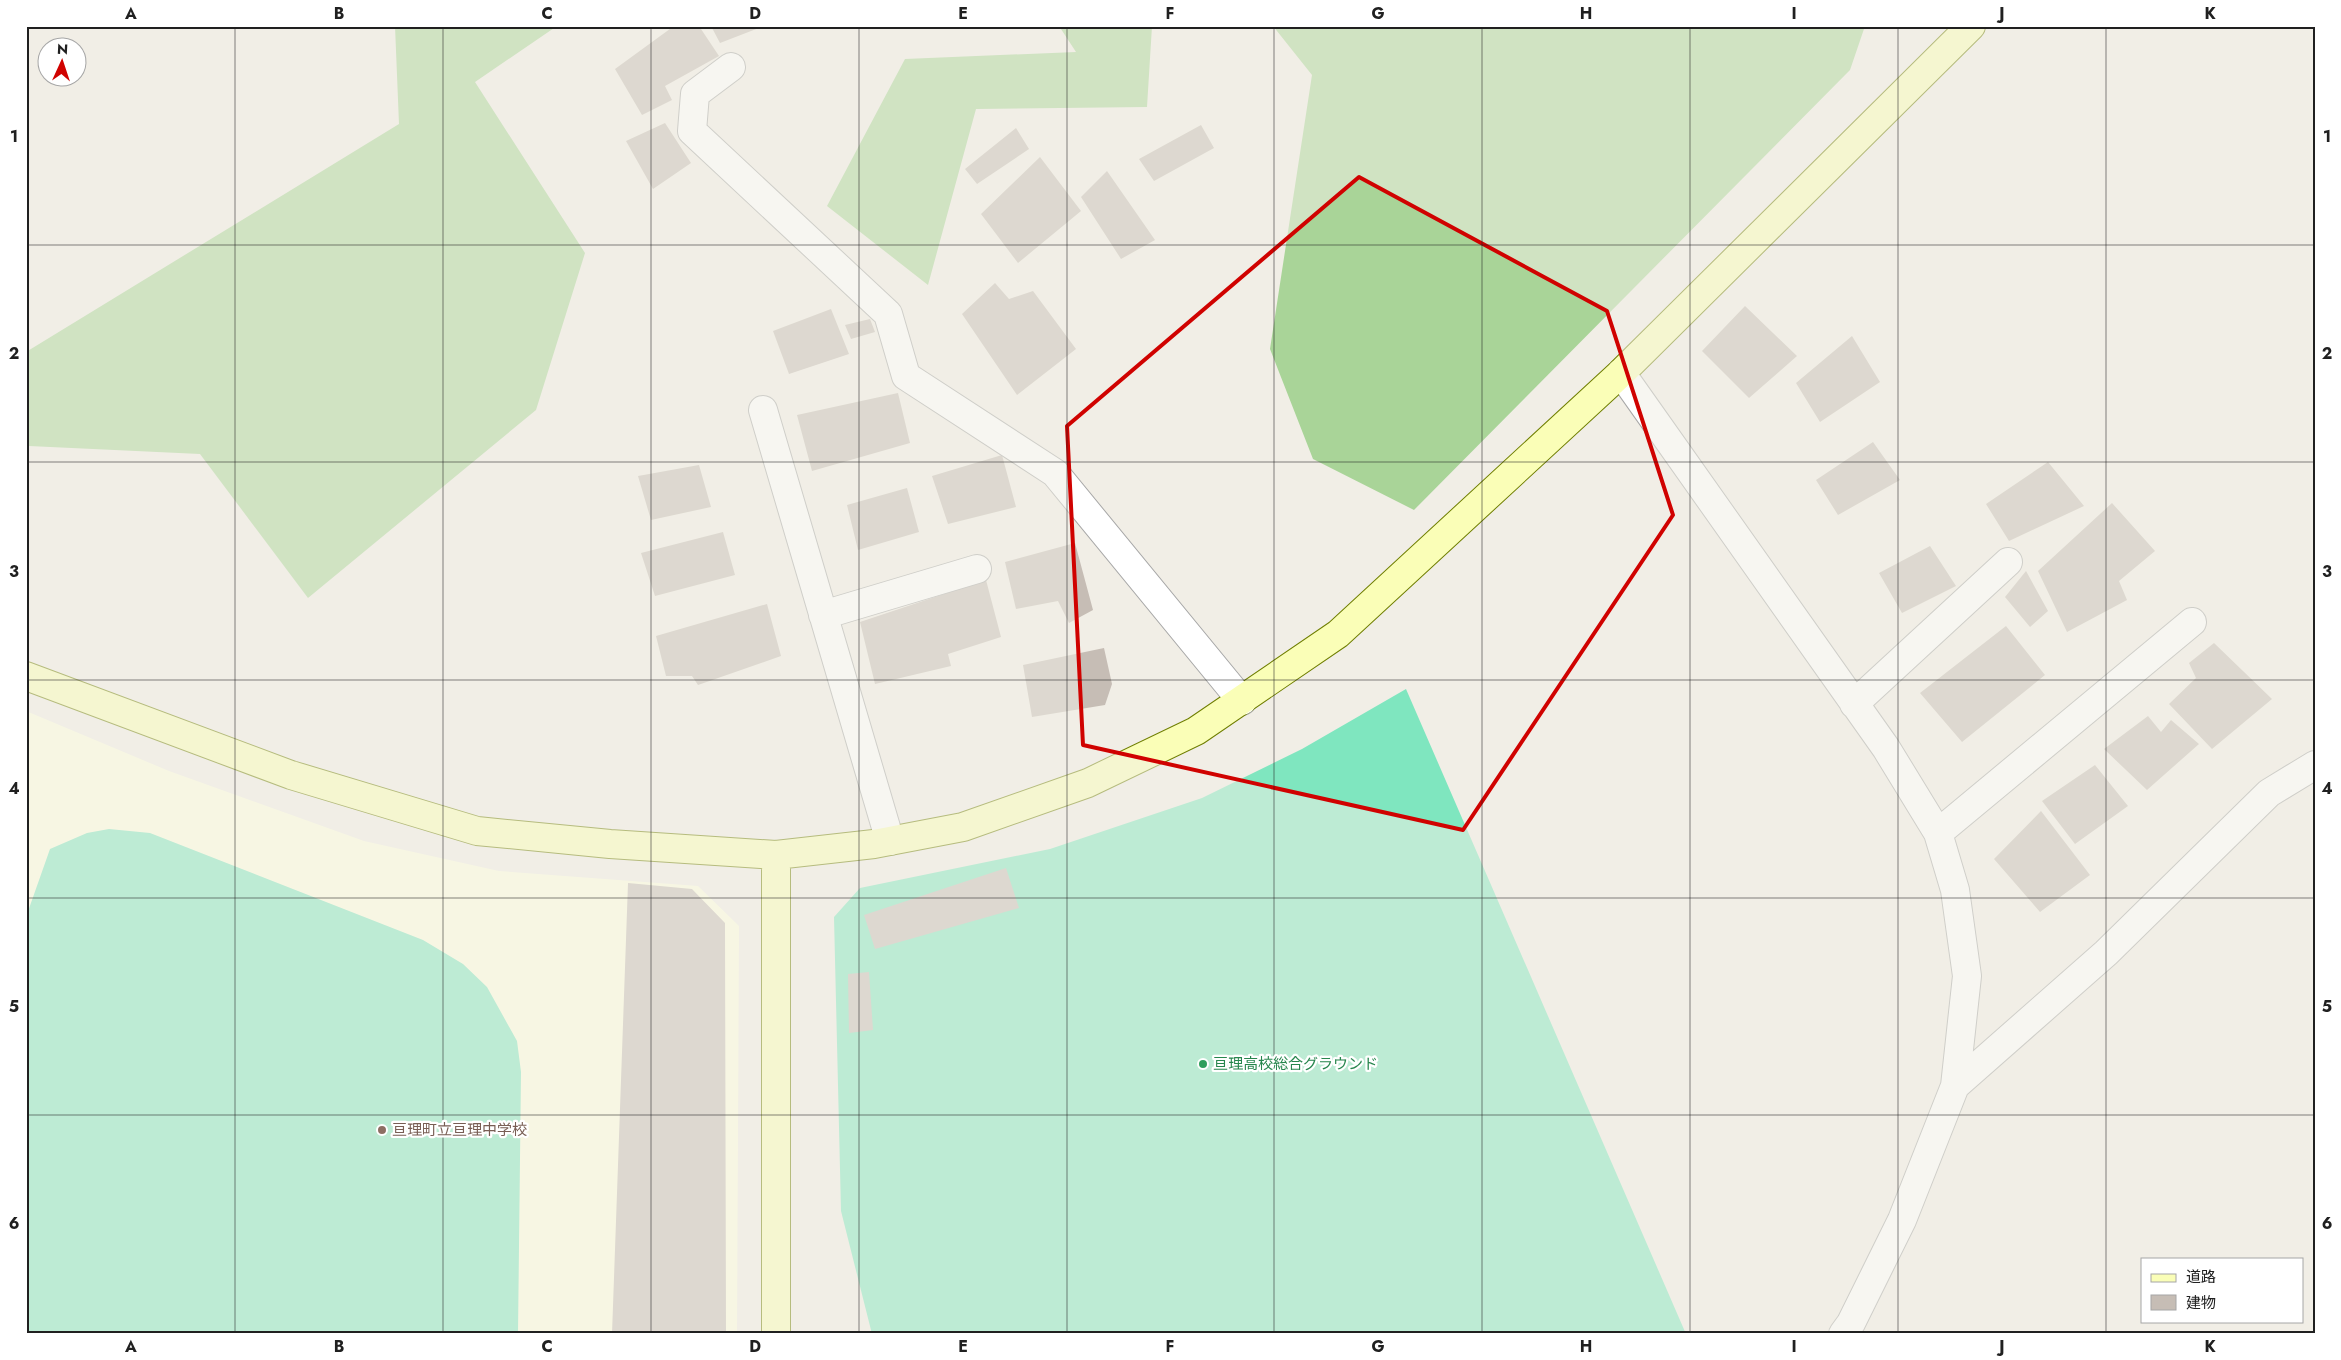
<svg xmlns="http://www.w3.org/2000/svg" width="2341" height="1360" font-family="Jost,'Noto Sans JP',sans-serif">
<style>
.education{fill:#ffffe1}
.forest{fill:#a9d498}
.pitch{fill:#7fe6bf}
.building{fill:#c6bdb5}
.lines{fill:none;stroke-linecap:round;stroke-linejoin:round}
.street-casing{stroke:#a7a7a7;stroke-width:30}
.secondary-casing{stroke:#6f7e00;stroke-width:30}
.street{stroke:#fff;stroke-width:28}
.secondary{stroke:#fafeb7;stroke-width:28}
.marked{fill:none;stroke:#d00200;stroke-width:4;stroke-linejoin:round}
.grid{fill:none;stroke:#202020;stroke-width:1;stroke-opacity:0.55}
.leisure-dot{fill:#2e9e5b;stroke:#fff;stroke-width:2}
.education-dot{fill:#8d6e63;stroke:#fff;stroke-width:2}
.labels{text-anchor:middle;stroke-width:4.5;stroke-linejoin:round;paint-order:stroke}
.leisure-label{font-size:15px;fill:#27864d;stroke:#fff;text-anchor:start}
.education-label{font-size:15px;fill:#785e54;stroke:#fff;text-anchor:start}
.neatline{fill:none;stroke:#202020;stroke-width:2}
.grid-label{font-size:16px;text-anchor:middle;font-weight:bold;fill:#202020}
</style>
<rect width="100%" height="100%" fill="#f1eee6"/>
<path class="education" d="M26,711L169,771L364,841L499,871L698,886L739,926L737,1334H26Z"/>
<path class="forest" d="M395,26H557L475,82L585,253L536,410L308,598L200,454L29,446L26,442V352L399,124Z
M1059,26H1152L1147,107L976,109L928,285L827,206L905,59L1076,52Z
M1273,26H1865L1850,70L1414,510L1313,459L1270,349L1312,75Z"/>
<path class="pitch" d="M1406,689L1686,1334H872L841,1211L834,917L860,888L1050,849L1202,798L1302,749Z
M109,829L150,833L423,940L463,964L487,987L517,1041L521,1072L518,1334H26V917L50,849L87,833Z"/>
<path class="building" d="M674,26H699L719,56L665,86L672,100L642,115L615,69Z
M711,26H764L720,43Z
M665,123L691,163L653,189L626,141Z
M1201,125L1214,148L1154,181L1139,159Z
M1016,128L1029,149L977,184L965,169Z
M1040,157L1081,211L1018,263L981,214Z
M1107,171L1155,240L1121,259L1081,197Z
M995,283L1009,299L1033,291L1076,349L1017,395L962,314Z
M1745,306L1797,356L1749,398L1702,351Z
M831,309L849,354L789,374L773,331Z
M870,319L875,332L851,339L845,325Z
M1852,336L1880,382L1820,422L1796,383Z
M898,393L910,443L812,471L797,415Z
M1873,442L1900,480L1838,515L1816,480Z
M1002,455L1016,507L948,524L932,476Z
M2048,462L2084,506L2009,541L1986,504Z
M699,465L711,507L651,520L638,476Z
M907,488L919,532L858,550L847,505Z
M2112,503L2155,551L2119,581L2127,600L2067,632L2038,571Z
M723,532L735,575L655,596L641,553Z
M1075,543L1093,610L1069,623L1058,601L1016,609L1005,562Z
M1930,546L1956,586L1902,613L1879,573Z
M2026,571L2048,611L2030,627L2005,597Z
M986,580L1001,637L948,654L951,666L875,684L860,622Z
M767,604L781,656L698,685L692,676H666L656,636Z
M2006,626L2045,675L1962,742L1920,693Z
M2214,643L2272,699L2212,749L2169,704L2196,678L2189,663Z
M1104,648L1112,684L1105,705L1032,717L1023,665Z
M2148,716L2161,732L2171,720L2199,744L2147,790L2104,749Z
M2095,765L2128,806L2075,844L2042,801Z
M2041,811L2090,875L2040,912L1994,859Z
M1006,868L1019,908L875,949L864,915Z
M628,883L692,889L725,923L726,1334H612Z
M869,972L873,1030L849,1033L848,974Z"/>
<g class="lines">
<g class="street-casing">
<path id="street" d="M731,67L695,94L692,131L888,314L906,376L1055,473L1242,701
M1621,373L1886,748L1938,833L1955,890L1967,976L1955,1086L1902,1220L1851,1323L1843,1334
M763,410L890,841
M823,615L977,569
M1854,704L2008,562
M1938,833L2192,622
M1955,1086L2106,953L2269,793L2315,765"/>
</g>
<g class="secondary-casing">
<path id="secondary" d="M26,676L291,775L477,831L610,844L776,855L874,844L963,827L1088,783L1196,731L1338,634L1621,373L1971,26
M776,1334V855"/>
</g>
<use href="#street" class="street"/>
<use href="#secondary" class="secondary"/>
</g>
<path d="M0 0H2341V1360H0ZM1359,177L1607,311L1673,515L1463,830L1083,745L1067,426Z" fill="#f1eee6" fill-opacity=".55" fill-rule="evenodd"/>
<path class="marked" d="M1359,177L1607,311L1673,515L1463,830L1083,745L1067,426Z"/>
<path class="grid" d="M235,26V1334M443,26V1334M651,26V1334M859,26V1334M1067,26V1334M1274,26V1334M1482,26V1334M1690,26V1334M1898,26V1334M2106,26V1334M26,245H2315M26,462H2315M26,680H2315M26,898H2315M26,1115H2315"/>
<circle class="leisure-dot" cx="1203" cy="1064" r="5"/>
<circle class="education-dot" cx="382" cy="1130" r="5"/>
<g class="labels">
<g class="leisure-label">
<text x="1213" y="1069">亘理高校総合グラウンド</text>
</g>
<g class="education-label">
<text x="392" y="1135">亘理町立亘理中学校</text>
</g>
</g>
<rect width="2341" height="1360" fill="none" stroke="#ffffff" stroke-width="55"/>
<rect x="2141" y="1258" width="162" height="65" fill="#ffffff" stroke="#a6a6a6"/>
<rect x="2151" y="1274" width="25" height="8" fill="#fafeb7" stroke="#a6a6a6"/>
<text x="2186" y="1282" font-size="15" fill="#202020">道路</text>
<rect x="2151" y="1295" width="25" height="15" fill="#c6bdb5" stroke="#a6a6a6"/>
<text x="2186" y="1308" font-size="15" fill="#202020">建物</text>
<g transform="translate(62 62) rotate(3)"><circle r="24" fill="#ffffff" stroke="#a6a6a6"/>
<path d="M0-4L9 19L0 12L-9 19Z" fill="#d00200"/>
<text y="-8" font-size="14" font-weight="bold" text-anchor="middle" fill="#202020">N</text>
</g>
<rect x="28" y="28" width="2286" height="1304" class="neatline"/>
<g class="grid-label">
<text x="131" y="19">A</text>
<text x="339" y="19">B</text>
<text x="547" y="19">C</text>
<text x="755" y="19">D</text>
<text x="963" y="19">E</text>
<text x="1170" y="19">F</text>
<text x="1378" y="19">G</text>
<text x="1586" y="19">H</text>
<text x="1794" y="19">I</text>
<text x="2002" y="19">J</text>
<text x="2210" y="19">K</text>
<text x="14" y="142">1</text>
<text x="2327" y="142">1</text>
<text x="14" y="359">2</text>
<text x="2327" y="359">2</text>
<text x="14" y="577">3</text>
<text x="2327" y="577">3</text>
<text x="14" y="794">4</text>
<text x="2327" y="794">4</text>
<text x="14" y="1012">5</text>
<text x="2327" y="1012">5</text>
<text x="14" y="1229">6</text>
<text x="2327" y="1229">6</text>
<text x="131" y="1352">A</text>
<text x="339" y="1352">B</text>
<text x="547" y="1352">C</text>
<text x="755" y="1352">D</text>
<text x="963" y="1352">E</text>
<text x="1170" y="1352">F</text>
<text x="1378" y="1352">G</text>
<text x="1586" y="1352">H</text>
<text x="1794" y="1352">I</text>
<text x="2002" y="1352">J</text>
<text x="2210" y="1352">K</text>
</g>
</svg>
